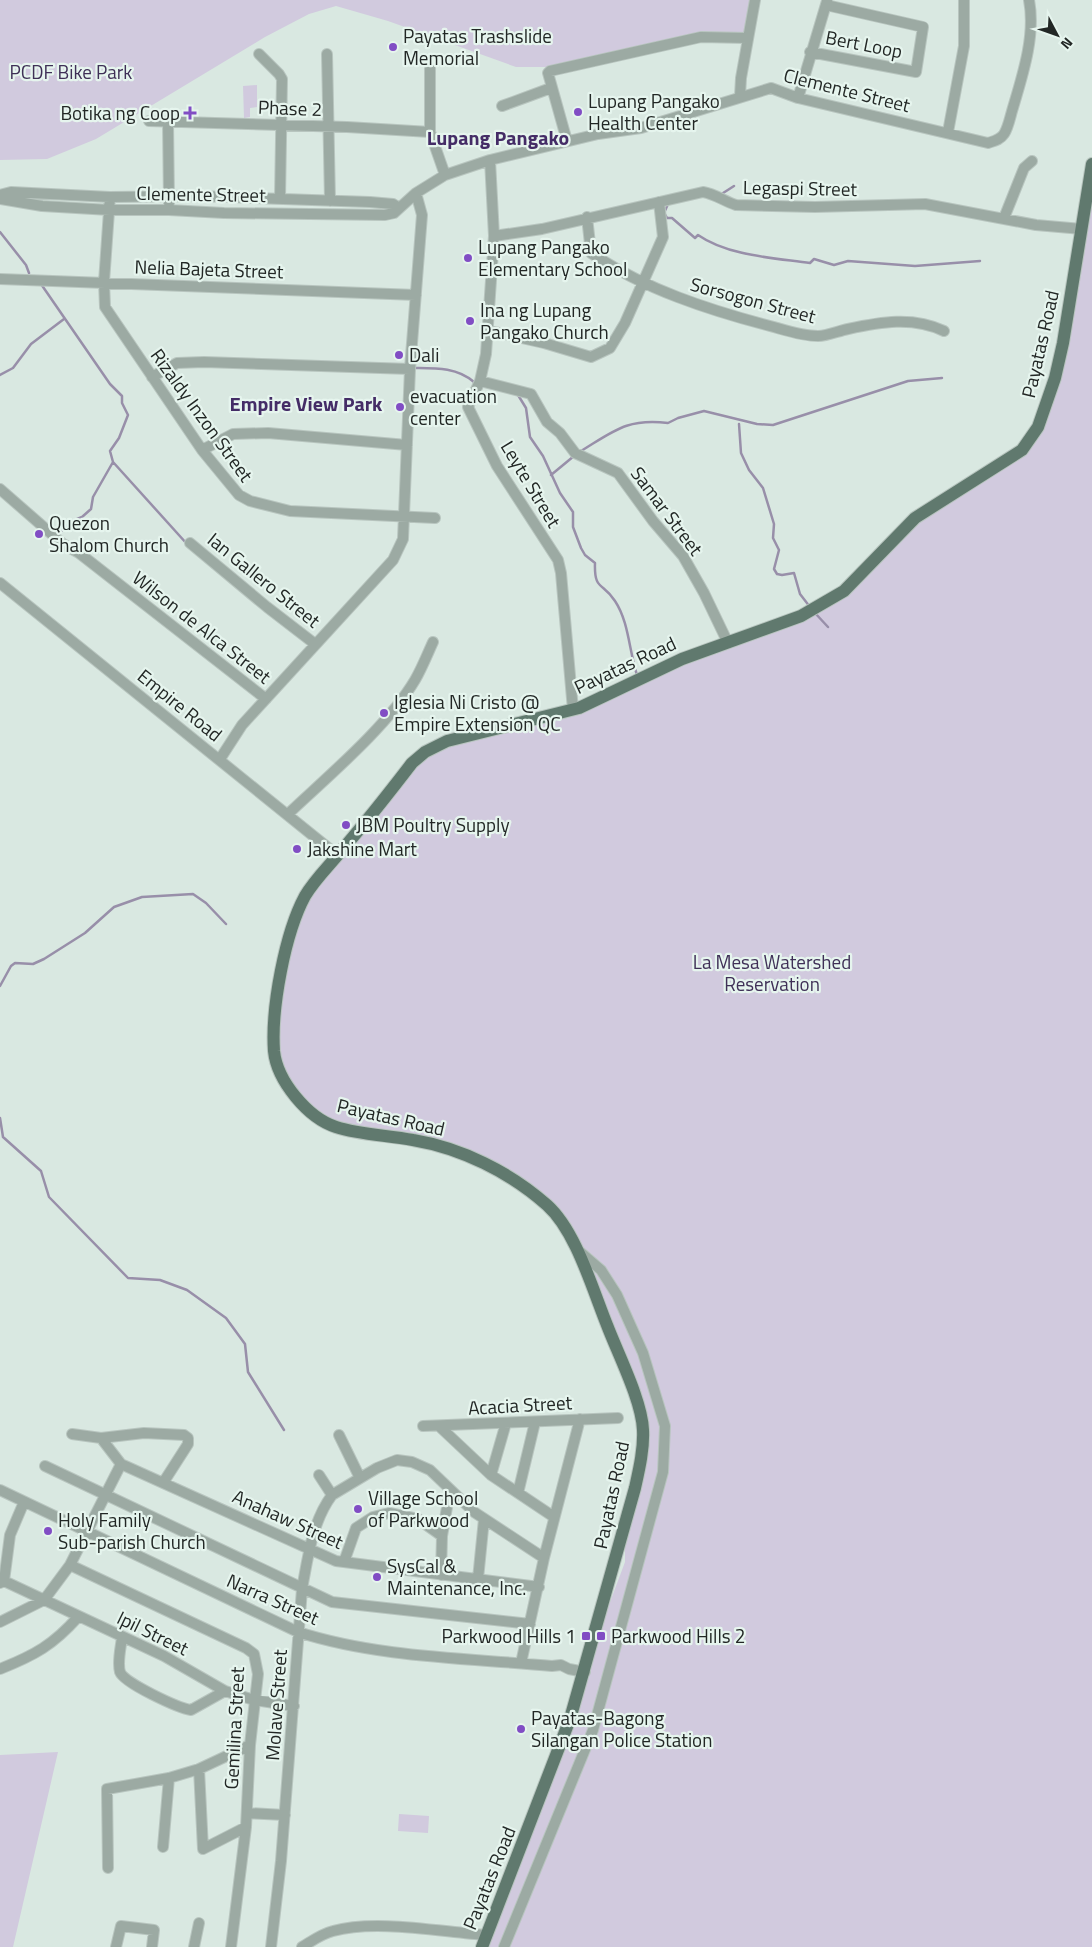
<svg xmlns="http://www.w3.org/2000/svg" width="1092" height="1947" font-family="'Titillium Web',sans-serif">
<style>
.green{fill:#d1cade}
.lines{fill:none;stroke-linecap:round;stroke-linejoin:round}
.stream{stroke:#988fa9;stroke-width:2.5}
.minor-casing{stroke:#b8c5bf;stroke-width:12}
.major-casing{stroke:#b8c5bf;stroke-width:14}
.minor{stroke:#9caaa3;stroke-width:10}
.major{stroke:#60796e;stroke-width:12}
.poi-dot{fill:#814dc4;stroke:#e6f5ee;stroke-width:2}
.labels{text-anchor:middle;stroke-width:4.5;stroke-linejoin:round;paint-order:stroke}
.poi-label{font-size:19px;fill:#222725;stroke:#e6f5ee;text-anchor:start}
.street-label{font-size:19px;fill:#222725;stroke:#e6f5ee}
.park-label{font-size:19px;fill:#3f3057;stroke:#e6f5ee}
.neighbourhood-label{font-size:20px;font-weight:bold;fill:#442c66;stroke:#e6f5ee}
</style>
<rect width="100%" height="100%" fill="#d9e8e1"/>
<path class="green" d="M0,0H753L745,35L715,34L548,67H516L388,21L336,6L309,14L265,37L96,139L47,159L0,160Z
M257,85V107L250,108V117L244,118L243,86Z
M1092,164V1947H481L625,1562V1531L644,1434L567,1228L487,1162L341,1126L303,1100L278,1059L281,993L301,907L425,752L579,708L836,598L897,534L1011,458L1045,410Z
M58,1752L13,1947H0V1755Z
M399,1814L429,1816L428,1833L398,1831Z"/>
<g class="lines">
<path class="stream" d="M720,195L734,186
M668,204L664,213L667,218H672L695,238L698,235C728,256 775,258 810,263L814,259L834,265L848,261L915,266L980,261
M0,232L26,265L29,273
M41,284L110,384L122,396V403L128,415L119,438L110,451L113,462L93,497L91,509L82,517L72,521L59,533
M414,368C435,368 457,367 474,382
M0,375L13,368L31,344L64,319
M518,395L526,408L530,437L543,456L560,493L573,512V527L581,548L585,555L595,563C594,591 603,582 615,601C629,622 629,651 637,675
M739,424L741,453L749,470L763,488L774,524L773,538L779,550L774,569L777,574L782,575L794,573L800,594L810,607
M581,451C614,431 627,418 668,423L678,418L704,411L757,424L773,425L908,381L942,378
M113,462L187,544
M551,475L574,456
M815,613L828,627
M0,986L11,966L15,963L33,964L44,959L85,933L114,907L142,897L193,894L206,903L226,924
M0,1118L3,1137L41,1171L49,1197L128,1278L160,1280L187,1290L226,1318L245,1344L248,1372L284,1430"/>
<g class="minor-casing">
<path id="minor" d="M810,52L916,72L923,27L826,5
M259,54L279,74L282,79L280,199
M327,54L330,201
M430,61V132L445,175
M740,96L741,78L755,0
M798,98L827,1
M502,106L551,88
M149,121L347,127L430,132
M168,121L169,203
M948,132L964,46V0
M567,141L548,73L550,71L701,37L747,38
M490,160L494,236L486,354L480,381L468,407L497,466L558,560L561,573L573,710
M0,195L11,192L110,197L198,196L370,202L393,204L399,208
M110,197L104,282L105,307L202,450L239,495L250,501L290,511L435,518
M0,199L42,206L110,210H169L224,213L385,215L394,213L416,193L445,175L490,160L598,134L641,128L771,88L798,98L988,143C994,141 1000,140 1004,134C1008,128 1010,118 1012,111C1022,77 1036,36 1029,0
M587,217L591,253C644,289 709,310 770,326C785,330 802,336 818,336C828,336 838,331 848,329C880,322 913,316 944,331
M1004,218L1024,168L1032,161
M494,236L542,229L703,192C715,194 724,201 736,205L815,207L925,204L1036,225L1082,229
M0,279L416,295
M486,330L544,343L591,357L610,348L625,323L663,237L659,202
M152,377L177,363L204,362L410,369
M480,381L531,394L547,422L560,433L575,453L618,473L653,521L683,556L704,593L728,643
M202,450L233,434L268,433L407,445
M0,489L63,544L79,553L266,699
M190,543L267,607L315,644
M0,583L337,855
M220,759L242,725L393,560L403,539L410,369L422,215L416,193
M288,814C327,777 387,727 415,680C422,668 427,655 433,642
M423,1426L618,1418
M439,1426L491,1475L554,1517
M72,1434L101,1438L144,1433L184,1435L188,1438V1444L163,1483
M339,1435L360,1478
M101,1438L121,1464L336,1561L539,1587
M45,1466L332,1602L530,1624
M491,1475L506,1423
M0,1490L298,1632C379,1658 468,1658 552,1666L561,1665L569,1669L585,1672
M518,1493L535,1422
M332,1495L377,1468L397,1460L412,1462L430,1470L474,1512L544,1558
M344,1562L356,1528L373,1517L389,1513L418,1519L442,1536
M70,1565L246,1648L254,1654L258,1674L250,1745L246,1827L231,1947
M441,1575L442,1536L450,1490
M478,1579L484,1519
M4,1581L10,1535L24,1502
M0,1583L4,1581L164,1656L225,1691L254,1700L294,1706
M0,1622L44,1600L70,1565L121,1464
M122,1637C121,1647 117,1662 120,1672C124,1683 178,1708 191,1710L225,1691
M521,1663L544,1558L580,1419
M0,1669C35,1655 53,1645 78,1617
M199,1769L203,1849L246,1827
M247,1813L285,1815
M163,1847L169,1778
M108,1868L107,1789L169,1778L199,1769L250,1745
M116,1947L121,1926L154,1930L152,1947
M194,1947L199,1923
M271,1947L281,1861L302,1589C308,1557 312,1522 332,1495L319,1475
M302,1947C312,1941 321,1934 333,1931C376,1919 441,1932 486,1935
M504,1947L593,1730L663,1472L665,1426L643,1353L617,1295L601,1270L579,1251"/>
</g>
<g class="major-casing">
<path id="major" d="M482,1947L570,1719L635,1488C639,1470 644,1449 643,1430C642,1401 618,1354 607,1325C592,1288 576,1231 547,1205C510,1172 461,1148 413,1140C388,1135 361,1135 336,1127C308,1118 277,1081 274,1051C271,1008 285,933 305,896C315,879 330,865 342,850C366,822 389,793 412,763L425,752L447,741L579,708L682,659L801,616L844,591L915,518L1022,450L1038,427L1055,378L1063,343L1092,164"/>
</g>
<use href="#minor" class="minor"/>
<use href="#major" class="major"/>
</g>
<g class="poi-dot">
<circle cx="393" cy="47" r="5"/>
<circle cx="578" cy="112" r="5"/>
<path d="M187.5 105.5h5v5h5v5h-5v5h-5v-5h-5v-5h5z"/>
<circle cx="468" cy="258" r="5"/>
<circle cx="470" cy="321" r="5"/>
<circle cx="399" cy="355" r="5"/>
<circle cx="400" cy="407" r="5"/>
<circle cx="39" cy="534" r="5"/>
<circle cx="384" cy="713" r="5"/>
<circle cx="346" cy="825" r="5"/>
<circle cx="297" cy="849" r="5"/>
<circle cx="358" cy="1509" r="5"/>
<circle cx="48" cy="1531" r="5"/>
<circle cx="377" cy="1577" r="5"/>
<rect x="581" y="1631" width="10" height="10" rx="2.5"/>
<rect x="596" y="1631" width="10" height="10" rx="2.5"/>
<circle cx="521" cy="1729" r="5"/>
</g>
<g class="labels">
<g class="poi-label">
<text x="403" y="43">Payatas Trashslide<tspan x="403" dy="22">Memorial</tspan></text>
<text x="588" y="108">Lupang Pangako<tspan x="588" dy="22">Health Center</tspan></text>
<text x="180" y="120" text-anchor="end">Botika ng Coop</text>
<text x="478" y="254">Lupang Pangako<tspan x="478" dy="22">Elementary School</tspan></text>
<text x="480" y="317">Ina ng Lupang<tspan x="480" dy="22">Pangako Church</tspan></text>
<text x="409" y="362">Dali</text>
<text x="410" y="403">evacuation<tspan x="410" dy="22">center</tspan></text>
<text x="49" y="530">Quezon<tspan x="49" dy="22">Shalom Church</tspan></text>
<text x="394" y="709">Iglesia Ni Cristo @<tspan x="394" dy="22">Empire Extension QC</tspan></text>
<text x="356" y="832">JBM Poultry Supply</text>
<text x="307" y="856">Jakshine Mart</text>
<text x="368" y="1505">Village School<tspan x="368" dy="22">of Parkwood</tspan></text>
<text x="58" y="1527">Holy Family<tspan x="58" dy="22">Sub-parish Church</tspan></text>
<text x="387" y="1573">SysCal &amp;<tspan x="387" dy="22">Maintenance, Inc.</tspan></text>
<text x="576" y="1643" text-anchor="end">Parkwood Hills 1</text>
<text x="611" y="1643">Parkwood Hills 2</text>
<text x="531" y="1725">Payatas-Bagong<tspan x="531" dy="22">Silangan Police Station</tspan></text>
</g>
<g class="street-label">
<text transform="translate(864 44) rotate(11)" y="7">Bert Loop</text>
<text transform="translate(847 90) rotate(14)" y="7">Clemente Street</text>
<text transform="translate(290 108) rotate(2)" y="7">Phase 2</text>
<text transform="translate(800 188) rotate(1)" y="7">Legaspi Street</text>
<text transform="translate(201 194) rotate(1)" y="7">Clemente Street</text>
<text transform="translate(209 269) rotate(2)" y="7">Nelia Bajeta Street</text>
<text transform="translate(753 300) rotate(15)" y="7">Sorsogon Street</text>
<text transform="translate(1040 344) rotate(-77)" y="7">Payatas Road</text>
<text transform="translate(202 415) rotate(54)" y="7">Rizaldy Inzon Street</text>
<text transform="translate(531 484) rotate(59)" y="7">Leyte Street</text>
<text transform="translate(667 511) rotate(53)" y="7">Samar Street</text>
<text transform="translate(264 580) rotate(39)" y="7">Ian Gallero Street</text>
<text transform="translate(202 627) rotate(38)" y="7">Wilson de Alca Street</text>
<text transform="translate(625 665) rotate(-25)" y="7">Payatas Road</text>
<text transform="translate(180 705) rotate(39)" y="7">Empire Road</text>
<text transform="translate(391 1117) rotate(13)" y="7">Payatas Road</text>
<text transform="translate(520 1405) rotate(-3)" y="7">Acacia Street</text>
<text transform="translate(611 1495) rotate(-78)" y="7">Payatas Road</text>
<text transform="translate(288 1519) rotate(24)" y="7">Anahaw Street</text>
<text transform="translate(273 1599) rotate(24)" y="7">Narra Street</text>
<text transform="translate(153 1633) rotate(26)" y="7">Ipil Street</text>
<text transform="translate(276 1705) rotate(-86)" y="7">Molave Street</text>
<text transform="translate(234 1728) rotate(-87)" y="7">Gemilina Street</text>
<text transform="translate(489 1878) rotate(-68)" y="7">Payatas Road</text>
</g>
<g class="park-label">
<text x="71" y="79">PCDF Bike Park</text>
<text x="772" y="969">La Mesa Watershed<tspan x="772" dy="22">Reservation</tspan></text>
</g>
<g class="neighbourhood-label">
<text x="498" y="145">Lupang Pangako</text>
<text x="306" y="411">Empire View Park</text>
</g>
</g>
<g transform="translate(1057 35) rotate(131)" stroke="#e6f5ee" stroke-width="4" paint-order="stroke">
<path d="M0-4L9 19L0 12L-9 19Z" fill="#222725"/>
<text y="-8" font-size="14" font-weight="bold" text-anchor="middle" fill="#222725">N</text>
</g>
</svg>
